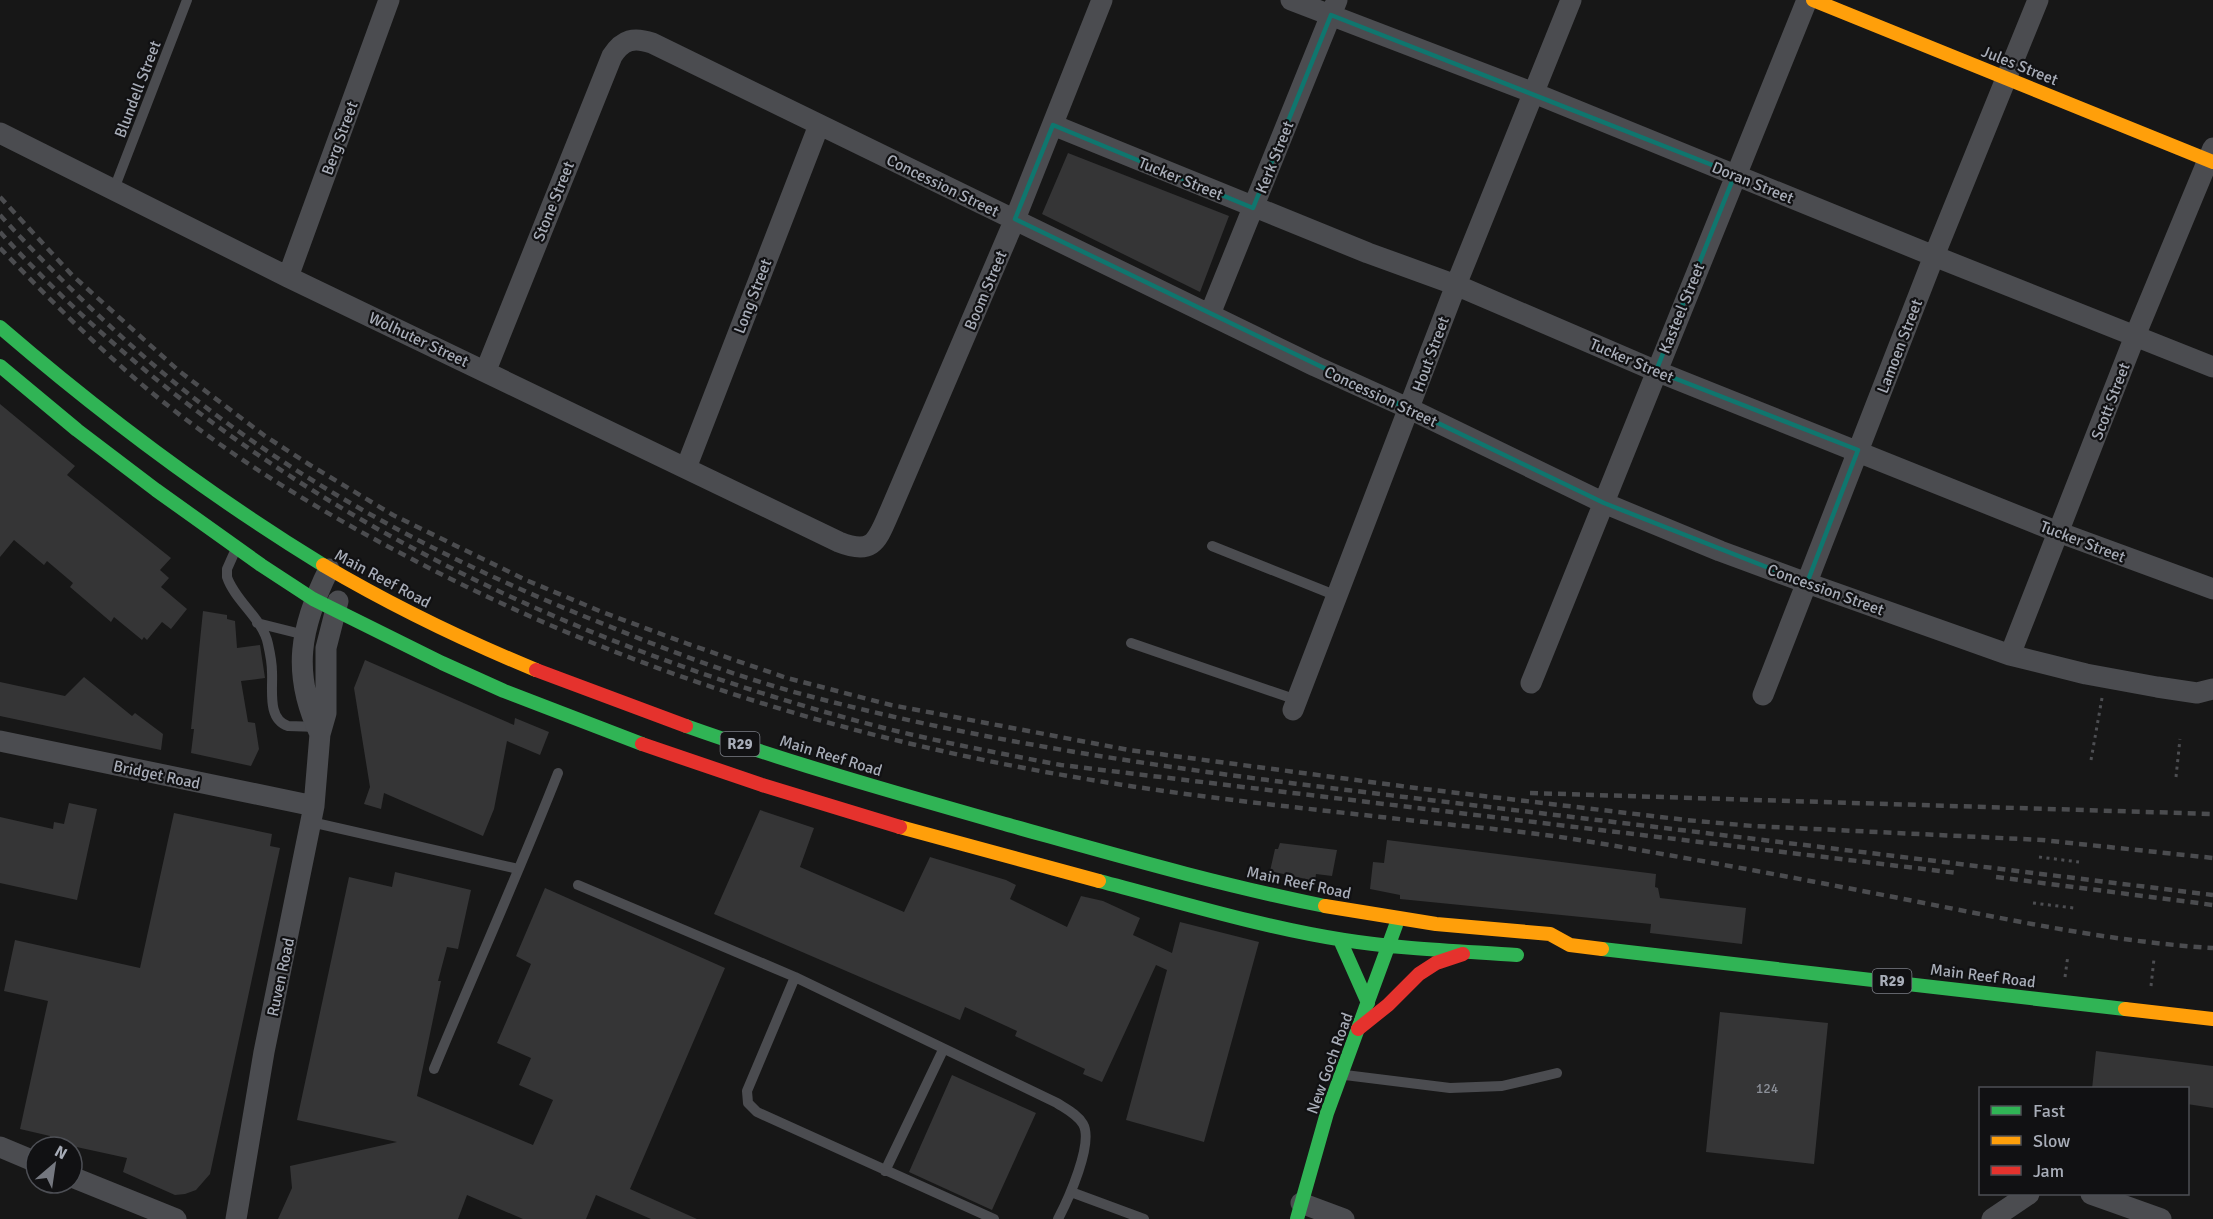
<svg xmlns="http://www.w3.org/2000/svg" width="2213" height="1219" font-family="Signika,sans-serif">
<style>
.building{fill:#353536}
.lines{fill:none;stroke-linecap:round;stroke-linejoin:round}
.path{stroke:#4d4e52;stroke-width:3;stroke-dasharray:3 4.5;stroke-linecap:butt}
.lane{stroke:#4b4c50;stroke-width:10}
.street{stroke:#4b4c50;stroke-width:21}
.fast{stroke:#30b455;stroke-width:14}
.slow{stroke:#ff9f0a;stroke-width:14}
.jam{stroke:#e5322d;stroke-width:14}
.rail{stroke:#4b4c4f;stroke-width:4.5;stroke-dasharray:8 6;stroke-linecap:butt}
.marked{fill:none;stroke:#0f766e;stroke-width:4.5;stroke-linejoin:round}
.labels{text-anchor:middle;stroke-width:4.5;stroke-linejoin:round;paint-order:stroke}
.number-label{font-size:14px;fill:#8b8f98}
.shield{fill:#111113;stroke:#7b7e86;stroke-width:1.5}
.shield-label{font-size:15px;font-weight:bold;fill:#a8adb8}
.street-label{font-size:16px;fill:#a8adb8;stroke:#111113}
</style>
<rect width="100%" height="100%" fill="#171717"/>
<path class="building" d="M1068,153L1229,216L1200,292L1042,214Z
M0,404L75,466L67,475L171,558L160,570L169,578L161,587L187,609L171,629L162,622L147,640L144,637L142,640L114,617L111,622L70,587L73,583L47,561L44,565L14,540L0,557Z
M203,611L227,615V619L235,621L237,648L260,645L265,678L241,681L248,722L255,723L259,749L251,766L191,753L194,729H191Z
M365,660L514,725L515,718L549,732L540,755L507,741L494,809L483,836L384,793L381,809L364,804L370,787L354,688Z
M84,677L132,716L135,713L163,734L161,750L0,716V682L65,696Z
M69,803L97,809L77,900L0,883V817L53,829L54,822L64,824Z
M760,810L814,828L800,867L904,912L930,857L1006,880L1016,885L1010,899L1067,927L1081,896L1103,901L1140,918L1133,935L1172,953L1180,922L1259,942L1204,1142L1126,1120L1167,970L1156,965L1102,1082L1083,1074L1085,1069L1015,1036L1017,1031L965,1007L960,1020L714,914Z
M174,813L272,834L270,846L280,848L210,1174L196,1190L185,1194L175,1195L123,1172L127,1158L49,1141L50,1136L20,1129L48,1001L4,991L15,940L140,968Z
M1387,840L1656,874L1655,887L1658,888L1660,898L1746,908L1742,944L1650,933L1651,924L1400,899V895L1370,889L1373,862L1384,863Z
M1280,843L1337,850L1332,876L1316,874L1315,881L1270,871L1275,849H1278Z
M395,872L471,890L458,949L447,947L438,981H441L417,1096L533,1145L553,1100L519,1085L531,1058L497,1043L531,964L516,956L545,888L725,968L630,1189L697,1219H651L596,1195L586,1219H523L467,1195L458,1219H278L292,1188L290,1166L397,1142L297,1120L349,877L392,887Z
M1720,1012L1828,1023L1814,1164L1706,1152Z
M2096,1051L2213,1066V1108L2187,1104V1089H2092Z
M952,1075L1036,1113L992,1210L909,1172Z"/>
<g class="lines">
<path class="path" d="M2091,760L2102,698
M2176,777L2180,739
M2039,857L2079,862
M2033,903L2074,908
M2065,977L2068,955
M2151,986L2154,959"/>
<path class="lane" d="M114,189L187,0
M1212,546L1337,596
M235,551L227,569V577C235,601 263,619 268,644C270,653 272,663 272,672C273,690 267,719 288,726L319,727
M257,623L305,635
M1131,643L1297,700
M311,822L518,869
M578,885L795,977L1057,1103C1066,1109 1077,1114 1083,1124C1094,1143 1068,1200 1058,1219
M795,977L747,1091L748,1103L757,1112L994,1219
M434,1069C475,970 519,872 558,773
M1345,1075L1450,1088L1502,1086L1557,1073
M885,1171L943,1050
M1071,1192L1144,1219"/>
<path class="street" d="M1291,0L1534,93L1934,256L2213,367
M1053,125L1368,253L1456,285L1656,371L2058,532L2213,589
M0,133L288,277L839,542C874,556 877,540 890,511L1015,219L1102,0
M288,277L389,0
M1210,314L1337,0
M486,370L612,56C623,39 634,37 652,43L1315,366L1410,409L1604,503L1720,551L1807,583L2010,655L2086,674L2157,687L2197,693L2213,689
M686,468L819,125
M2010,655L2135,336L2213,148
M1531,683L1807,0
M1763,695L1934,256L2038,0
M1293,710L1456,285L1571,0
M320,734C291,673 300,627 329,569
M0,741L314,806
M0,1147L36,1162
M72,1177L176,1219
M2091,1194L2161,1219
M1301,1203L1344,1219
M236,1219L264,1052L314,806L320,734L326,713V648L338,601
M1992,1219L2029,1194"/>
<path class="fast" d="M0,327C101,414 209,495 323,565
M0,366L77,430L156,490L261,565L313,599L442,663L504,691L642,744
M686,726C793,764 903,795 1012,826C1116,855 1219,885 1325,906
M1099,881C1180,902 1261,927 1344,940C1401,949 1459,951 1517,955
M1340,940L1368,1003
M1602,949L2125,1009
M1297,1219L1327,1113L1396,925"/>
<path class="slow" d="M1813,0L2213,162
M323,565C391,605 463,640 536,670
M900,827L1099,881
M1325,906L1436,924L1550,934L1570,945L1602,949
M2125,1009L2213,1019"/>
<path class="jam" d="M536,670L686,726
M642,744L762,785L900,827
M1358,1029L1388,1005L1419,974L1436,963L1463,954"/>
<path class="rail" d="M0,197L72,275L179,371L265,436L310,465L393,515L526,580L602,612L688,644L787,678L891,705L1129,750L1416,788L1686,820L1753,826L2042,840L2213,858
M0,215C51,271 105,324 163,373C293,482 449,563 606,625C672,652 740,678 809,696C1021,752 1238,777 1455,803C1708,833 1960,864 2213,895
M0,232C233,489 556,644 888,729C945,743 1003,754 1061,765L1957,873
M0,248C47,297 94,344 146,388C226,454 314,508 406,556C631,675 866,745 1117,784C1219,800 1322,810 1425,822C1472,827 1520,831 1567,838C1685,857 1802,879 1919,902C2016,921 2113,942 2213,948
M1530,793L2213,814
M1996,877L2213,905"/>
</g>
<path class="marked" d="M1331,15L1735,174L1656,371L1858,450L1807,583L1604,503L1015,219L1053,125L1253,208Z"/>
<g class="labels">
<g class="number-label">
<text x="1767" y="1093">124</text>
</g>
<g class="shield">
<rect x="720.5" y="732" width="39" height="24" rx="4.5"/>
<rect x="1872.5" y="969" width="39" height="24" rx="4.5"/>
</g>
<g class="shield-label">
<text x="740" y="749">R29</text>
<text x="1892" y="986">R29</text>
</g>
<g class="street-label">
<text transform="translate(2020 65) rotate(22)" y="6">Jules Street</text>
<text transform="translate(137 89) rotate(-69)" y="6">Blundell Street</text>
<text transform="translate(339 138) rotate(-70)" y="6">Berg Street</text>
<text transform="translate(1274 157) rotate(-68)" y="6">Kerk Street</text>
<text transform="translate(1181 178) rotate(22)" y="6">Tucker Street</text>
<text transform="translate(1753 182) rotate(22)" y="6">Doran Street</text>
<text transform="translate(943 185) rotate(26)" y="6">Concession Street</text>
<text transform="translate(553 201) rotate(-68)" y="6">Stone Street</text>
<text transform="translate(985 290) rotate(-67)" y="6">Boom Street</text>
<text transform="translate(752 296) rotate(-69)" y="6">Long Street</text>
<text transform="translate(1681 308) rotate(-68)" y="6">Kasteel Street</text>
<text transform="translate(419 339) rotate(25)" y="6">Wolhuter Street</text>
<text transform="translate(1899 346) rotate(-69)" y="6">Lamoen Street</text>
<text transform="translate(1430 354) rotate(-70)" y="6">Hout Street</text>
<text transform="translate(1632 360) rotate(23)" y="6">Tucker Street</text>
<text transform="translate(1381 396) rotate(25)" y="6">Concession Street</text>
<text transform="translate(2110 401) rotate(-69)" y="6">Scott Street</text>
<text transform="translate(2083 541) rotate(21)" y="6">Tucker Street</text>
<text transform="translate(383 578) rotate(28)" y="6">Main Reef Road</text>
<text transform="translate(1826 589) rotate(20)" y="6">Concession Street</text>
<text transform="translate(831 755) rotate(17)" y="6">Main Reef Road</text>
<text transform="translate(157 774) rotate(12)" y="6">Bridget Road</text>
<text transform="translate(1299 882) rotate(12)" y="6">Main Reef Road</text>
<text transform="translate(1983 975) rotate(7)" y="6">Main Reef Road</text>
<text transform="translate(280 977) rotate(-78)" y="6">Ruven Road</text>
<text transform="translate(1329 1063) rotate(-70)" y="6">New Goch Road</text>
</g>
</g>
<rect x="1979" y="1087" width="210" height="108" fill="#111113" stroke="#4d4f55" stroke-width="1.5"/>
<rect x="1991" y="1106" width="30" height="9" fill="#30b455" stroke="#4d4f55" stroke-width="1.5"/>
<text x="2033" y="1117" font-size="18" fill="#a8adb8">Fast</text>
<rect x="1991" y="1136" width="30" height="9" fill="#ff9f0a" stroke="#4d4f55" stroke-width="1.5"/>
<text x="2033" y="1147" font-size="18" fill="#a8adb8">Slow</text>
<rect x="1991" y="1166" width="30" height="9" fill="#e5322d" stroke="#4d4f55" stroke-width="1.5"/>
<text x="2033" y="1177" font-size="18" fill="#a8adb8">Jam</text>
<g transform="translate(54 1165) rotate(29)"><circle r="28" fill="#111113" stroke="#4d4f55" stroke-width="1.5"/>
<path d="M0-4.5L10 22L0 15L-10 22Z" fill="#757880"/>
<text y="-9" font-size="16" font-weight="bold" text-anchor="middle" fill="#a8adb8">N</text>
</g>
</svg>
